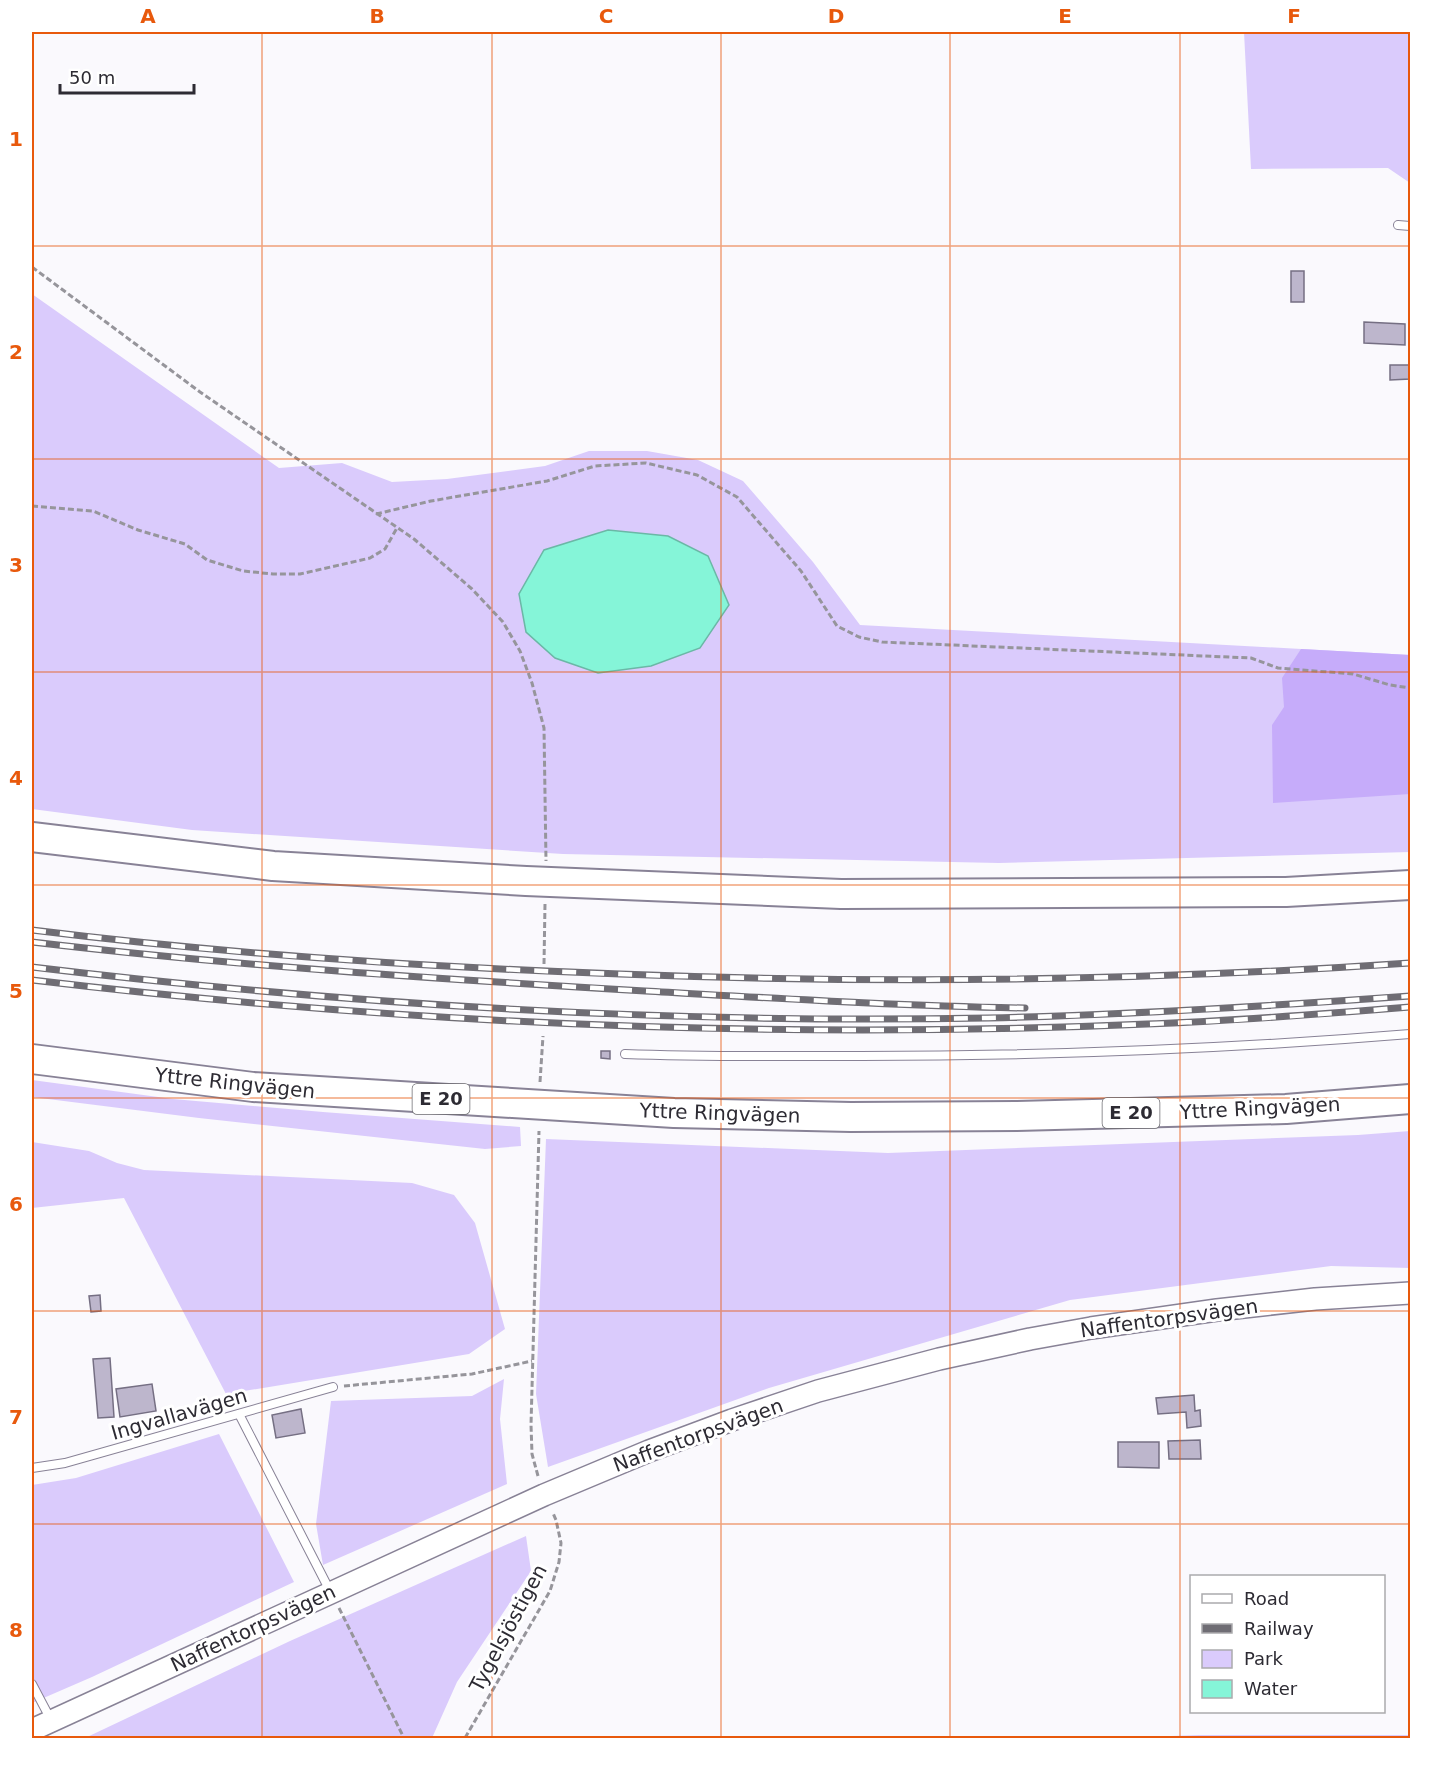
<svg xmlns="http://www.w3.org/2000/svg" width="1442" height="1770" font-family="'DejaVu Sans',sans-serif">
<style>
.green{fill:#dacbfc}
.forest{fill:#c6acfa}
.water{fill:#85f5d8;stroke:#6bb8a6;stroke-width:1.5}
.building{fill:#bdb6cc;stroke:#756f83;stroke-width:1.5}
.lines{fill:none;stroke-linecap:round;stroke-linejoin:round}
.lane-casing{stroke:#888296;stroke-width:10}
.secondary-casing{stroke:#888296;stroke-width:24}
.highway-casing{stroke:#888296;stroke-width:32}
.path{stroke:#96959b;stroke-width:3;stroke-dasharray:6 3;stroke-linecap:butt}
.lane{stroke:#fff;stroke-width:8}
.secondary{stroke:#fff;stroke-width:21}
.highway{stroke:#fff;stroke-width:28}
.rail-casing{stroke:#6f6d74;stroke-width:7}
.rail{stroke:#fff;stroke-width:4.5;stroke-dasharray:14;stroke-linecap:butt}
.grid{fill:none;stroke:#e8590c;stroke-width:1.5;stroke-opacity:0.55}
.labels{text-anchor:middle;stroke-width:6;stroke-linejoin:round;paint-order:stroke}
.shield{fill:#fff;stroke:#6c6b70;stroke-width:1.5}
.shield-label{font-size:18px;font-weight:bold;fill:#2d2b33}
.street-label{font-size:20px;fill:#2d2b33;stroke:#fff}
.neatline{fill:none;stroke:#e8590c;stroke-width:2}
.grid-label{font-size:20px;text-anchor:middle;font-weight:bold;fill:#e8590c}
</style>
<rect width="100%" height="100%" fill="#faf9fd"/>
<path class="green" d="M1244,32H1410V183L1388,168L1251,169Z
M32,294L279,468L342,463L392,482L447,479L545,466L589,451H647L698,460L743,481L813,562L860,625L1410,655V852L999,863L563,854L192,830L32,809Z
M32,1080L173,1099L323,1112L520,1127L521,1146L485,1149L199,1118L32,1097Z
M1410,1131V1268L1331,1266L1070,1300L769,1388L548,1467L536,1394L546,1139L888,1153L1358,1135Z
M32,1142L89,1151L117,1163L144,1170L412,1183L454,1195L475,1223L505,1329L469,1354L226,1394L124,1198L32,1208Z
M504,1379L500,1419L507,1484L323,1565L316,1524L331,1401L472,1396Z
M219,1434L294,1582L92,1677L32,1703V1485L76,1478Z
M526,1536L531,1571L457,1682L432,1738H85L290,1641Z
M1199,1735H1410V1738H1117Z"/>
<path class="forest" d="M1301,649L1410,655V794L1273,803L1272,725L1284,707L1282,678Z"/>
<path class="water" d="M608,530L668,536L708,556L729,605L700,648L651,666L598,673L555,658L526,632L519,594L544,550Z"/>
<path class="building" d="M1291,271H1304V302H1291Z
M1364,322L1405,324V345L1364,343Z
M1390,365H1410V379L1390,380Z
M601,1051H610V1059L601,1058Z
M100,1295L101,1311L91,1312L89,1296Z
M110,1358L114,1417L98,1418L93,1359Z
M152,1384L156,1411L120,1417L116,1389Z
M1194,1395L1195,1411L1200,1410L1201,1426L1187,1428L1186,1412L1158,1414L1156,1398Z
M301,1409L305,1433L276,1438L272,1415Z
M1200,1440L1201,1459H1169L1168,1441Z
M1118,1442H1159V1468L1118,1467Z"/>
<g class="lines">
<g class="lane-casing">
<path id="lane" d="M1398,225L1410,226
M625,1054C703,1057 782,1056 861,1056C1044,1056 1228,1049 1410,1034
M239,1414L330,1591
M32,1468L65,1463L333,1387
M32,1684L51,1720"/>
</g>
<g class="secondary-casing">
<path id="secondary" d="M32,1730L544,1495L649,1451L732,1420L818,1391L939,1359L1030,1339L1091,1328L1217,1310L1315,1299L1410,1293"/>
</g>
<g class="highway-casing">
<path id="highway" d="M32,837L273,866L526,881L841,894L1286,892L1410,885
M32,1059L253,1087L674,1113L851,1117L1017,1116L1286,1109L1410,1099"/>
</g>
<path class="path" d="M32,267L200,392L414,539L472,589L503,622L520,651L532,683L544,728L546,861
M32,506L93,511L138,530L185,544L207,560L243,571L273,574H300L370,558L385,549L397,528
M376,514L431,501L547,481L595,466L646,463L697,475L737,497L801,571L837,626L859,637L882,642L1251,658L1278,668L1353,674L1390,685L1410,688
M544,964L545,904
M540,1082L543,1036
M344,1386L472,1374L532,1361
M538,1476L532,1454L531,1425L539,1131
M339,1608L404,1738
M465,1738L550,1591L559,1562L561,1543L556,1520L553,1513"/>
<use href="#lane" class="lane"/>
<use href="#secondary" class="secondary"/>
<use href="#highway" class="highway"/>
<g class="rail-casing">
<path id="rail" d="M32,930C227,954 423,967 620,974C882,984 1148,981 1410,963
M32,942C235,966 440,979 645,991C772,998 898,1006 1025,1008
M32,967C349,1005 668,1024 988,1018C1129,1015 1270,1006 1410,996
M32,980C402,1024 775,1040 1147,1024C1235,1021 1323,1014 1410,1007"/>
</g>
<use href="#rail" class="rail"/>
</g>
<path class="grid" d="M262,32V1738M492,32V1738M721,32V1738M950,32V1738M1180,32V1738M32,246H1410M32,459H1410M32,672H1410M32,885H1410M32,1098H1410M32,1311H1410M32,1524H1410"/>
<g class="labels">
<g class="shield">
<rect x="412.5" y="1084" width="57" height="30" rx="4.5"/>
<rect x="1102.5" y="1098" width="57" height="30" rx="4.5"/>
</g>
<g class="shield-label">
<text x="441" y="1105">E 20</text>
<text x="1131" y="1119">E 20</text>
</g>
<g class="street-label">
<text transform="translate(235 1083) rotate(6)" y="7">Yttre Ringvägen</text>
<text transform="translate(1260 1108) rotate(-3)" y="7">Yttre Ringvägen</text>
<text transform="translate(720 1113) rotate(2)" y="7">Yttre Ringvägen</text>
<text transform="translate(1169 1318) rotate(-8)" y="7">Naffentorpsvägen</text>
<text transform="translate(179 1414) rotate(-16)" y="7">Ingvallavägen</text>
<text transform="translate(698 1435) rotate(-20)" y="7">Naffentorpsvägen</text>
<text transform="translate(253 1628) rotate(-25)" y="7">Naffentorpsvägen</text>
<text transform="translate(508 1628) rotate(-62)" y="7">Tygelsjöstigen</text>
</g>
</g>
<rect width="1442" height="1770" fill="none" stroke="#ffffff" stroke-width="66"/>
<rect x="1190" y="1575" width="195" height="138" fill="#ffffff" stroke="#abaaad" stroke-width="1.5"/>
<rect x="1202" y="1594" width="30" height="9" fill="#ffffff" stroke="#abaaad" stroke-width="1.5"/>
<text x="1244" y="1605" font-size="18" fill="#2d2b33">Road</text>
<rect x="1202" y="1624" width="30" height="9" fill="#6f6d74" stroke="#abaaad" stroke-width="1.5"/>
<text x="1244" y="1635" font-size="18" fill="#2d2b33">Railway</text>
<rect x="1202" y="1650" width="30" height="18" fill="#dacbfc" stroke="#abaaad" stroke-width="1.5"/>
<text x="1244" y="1665" font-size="18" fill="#2d2b33">Park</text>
<rect x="1202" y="1680" width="30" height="18" fill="#85f5d8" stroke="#abaaad" stroke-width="1.5"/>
<text x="1244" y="1695" font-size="18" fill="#2d2b33">Water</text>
<path d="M60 84v9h134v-9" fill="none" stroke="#2d2b33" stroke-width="3"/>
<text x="69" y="84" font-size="18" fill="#2d2b33" stroke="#ffffff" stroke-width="4.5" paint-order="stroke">50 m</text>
<rect x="33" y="33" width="1376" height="1704" class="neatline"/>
<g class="grid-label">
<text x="148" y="23">A</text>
<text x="377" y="23">B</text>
<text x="606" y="23">C</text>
<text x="836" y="23">D</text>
<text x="1065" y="23">E</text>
<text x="1294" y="23">F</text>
<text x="16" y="146">1</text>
<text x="16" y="359">2</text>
<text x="16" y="572">3</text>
<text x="16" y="785">4</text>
<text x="16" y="998">5</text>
<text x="16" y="1211">6</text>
<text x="16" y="1424">7</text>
<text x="16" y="1637">8</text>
</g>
</svg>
